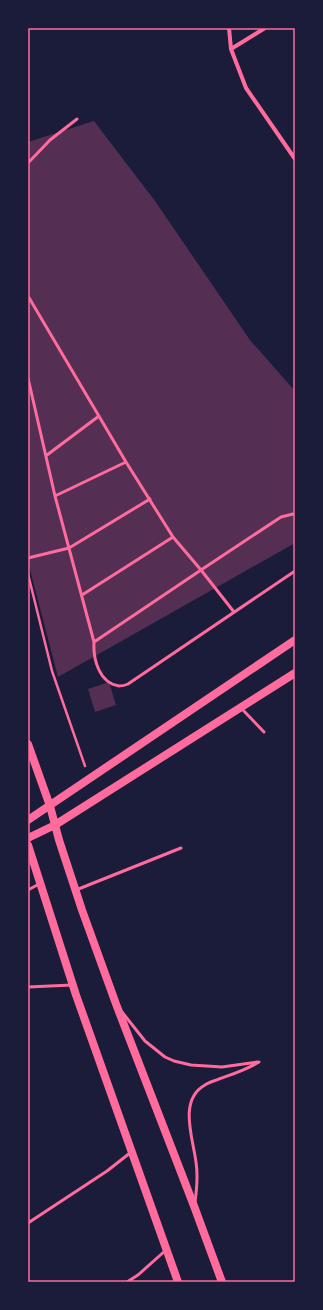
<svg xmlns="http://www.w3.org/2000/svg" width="323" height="1310" font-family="'DM Sans',sans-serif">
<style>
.building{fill:#542f53}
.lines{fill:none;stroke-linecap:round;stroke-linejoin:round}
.path{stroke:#ff6b9d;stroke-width:2.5}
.service{stroke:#ff6b9d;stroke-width:3}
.minor{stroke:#ff6b9d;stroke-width:4}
.secondary{stroke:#ff6b9d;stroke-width:8}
.neatline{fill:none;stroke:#ff6b9d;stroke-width:1.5}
</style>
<rect width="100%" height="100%" fill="#1b1b3a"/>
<path class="building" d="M94,121L155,201L250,340L295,391V543L58,677L28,562V142Z
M109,682L116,705L95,712L88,689Z"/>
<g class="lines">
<path class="path" d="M28,574L52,671L85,766"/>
<path class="service" d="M28,163L50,140L77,119
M28,296L126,462L173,537L201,570L281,517L293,514L295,515
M28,378L55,496L94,642C93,659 99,683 119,686C122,686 126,685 128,684L295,571
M47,455L99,416
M55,496L126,462
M28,558L69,548L150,499
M82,595L173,537
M94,642L201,570L234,612
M242,709L264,732
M28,890L39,884
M76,890L181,848
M28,987L72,985
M122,1012L145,1041L165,1057L174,1061L191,1065L222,1067L257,1062
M195,1202C197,1188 198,1175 196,1162C193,1138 178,1100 205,1085C209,1082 215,1081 219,1079C233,1074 246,1070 259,1062
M28,1223L107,1171L130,1153
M127,1282L138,1275L166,1250"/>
<path class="minor" d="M229,28L231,49L246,88L295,159
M231,49L265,28"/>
<path class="secondary" d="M28,744L50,806L59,840L82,910L116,1004L194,1206L222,1282
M28,820L295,640
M28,838L55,825L295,673
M28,845L76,995L178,1282"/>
</g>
<rect width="323" height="1310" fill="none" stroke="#1b1b3a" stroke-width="58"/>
<rect x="29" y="29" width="265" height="1252" class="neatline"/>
</svg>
